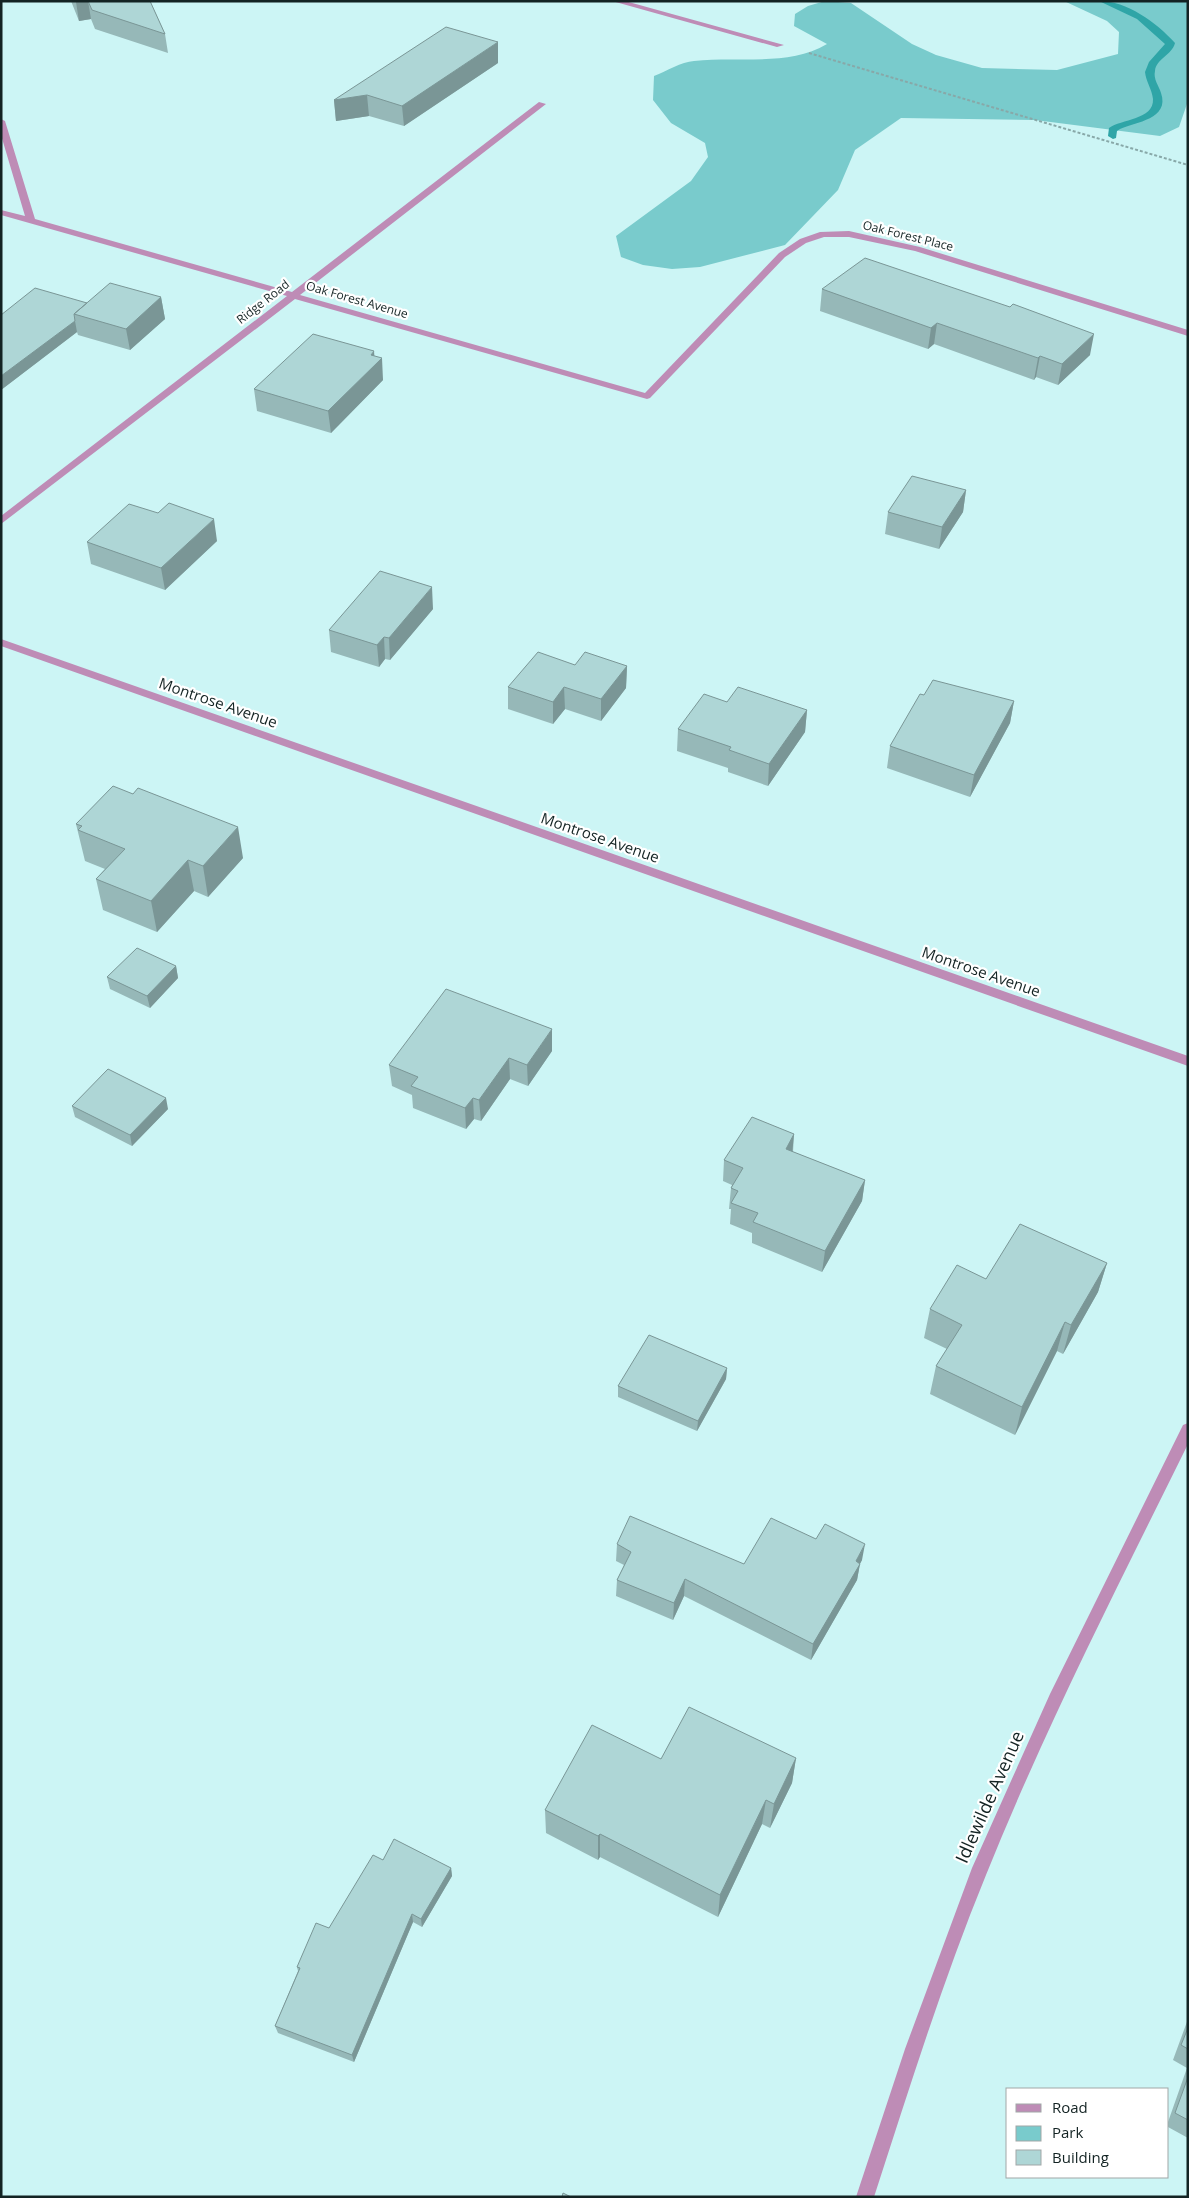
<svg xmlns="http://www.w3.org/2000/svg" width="1189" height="2198" font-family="'Open Sans',sans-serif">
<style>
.green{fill:#79cbcc}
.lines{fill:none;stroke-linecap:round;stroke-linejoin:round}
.stream{fill:#2fa5a7;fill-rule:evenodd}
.path{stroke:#88a8a8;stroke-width:2;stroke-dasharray:3 2;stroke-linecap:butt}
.minor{fill:#be8cb6;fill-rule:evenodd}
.wall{fill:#96b8b8}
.shaded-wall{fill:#7a9696}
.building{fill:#aed6d6;stroke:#7a9696}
.labels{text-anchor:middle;stroke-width:4.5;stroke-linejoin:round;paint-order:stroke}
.far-street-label{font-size:12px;fill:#132323;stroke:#fff}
.street-label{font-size:15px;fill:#132323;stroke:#fff}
.near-street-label{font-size:18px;fill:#132323;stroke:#fff}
</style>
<rect width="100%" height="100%" fill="#ccf5f5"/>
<path class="green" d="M825,1L851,3L912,44L936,55L982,68L1057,70L1118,54L1119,32L1107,21L1064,1H1188V101L1179,127L1160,136L1035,120L901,118L855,150L838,190L785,245L700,267L672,269L643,265L621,257L616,236L691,181L708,157L705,143L671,123L653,100L654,76C667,71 681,62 694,61C737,56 788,67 827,44L794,26L795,14L808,6Z"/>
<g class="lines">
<path class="stream" d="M1099,1C1127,1 1156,22 1175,43C1172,55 1156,59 1155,71C1153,79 1159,86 1161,93C1170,119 1136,122 1120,129L1117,131L1116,138L1113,139L1108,136L1109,128C1121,119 1154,120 1153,99C1152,89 1146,82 1145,72L1149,62L1165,44L1137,19Z"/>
<path class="path" d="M809,53L1188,165"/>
<path class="minor" d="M612,1H625L784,45L777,47Z
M539,102L546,104L300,295L645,393L779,253L800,239L820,232L849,231L920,247L1188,330V336L915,251L849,237H824L806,243L785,257L650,398L647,399L295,299L1,524V516L287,296L1,215V210L25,216L1,135V119L5,121L35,219L292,292Z
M1,639L1188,1056V1066L1,646Z
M1188,1423V1444C1118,1586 1045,1728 986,1875C943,1980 909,2089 874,2197H856L905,2049L972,1868L1050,1694L1183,1425Z"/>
</g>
<path class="wall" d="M71,1H150L165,34L168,53L95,29L91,19L79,21Z
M498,63L404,126L369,116L336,121L334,100Z
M822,289L1090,355L1058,385L1036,377L1034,380L934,344L928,349L820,311Z
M161,297L165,319L130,350L78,335L77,332L1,390V315L87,303Z
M375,356L383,380L331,433L257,411L254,389Z
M966,490L963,512L939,549L885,534L888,512Z
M217,541L165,590L91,564L87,542Z
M433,609L390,660L385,659L379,667L331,652L329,630Z
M575,665L627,666L626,688L601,721L565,709L553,724L508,709V687Z
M1014,701L1010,723L970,797L887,768L890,746Z
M727,702L807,710L805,732L768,786L728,772V768L677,751L678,729Z
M76,824L243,858L208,897L194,891L157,932L103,910L96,879L105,869L85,861Z
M176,966L178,978L150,1008L110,989L107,977Z
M552,1051L528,1086L510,1079L481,1121L474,1119L466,1129L413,1108L412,1095L392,1086L389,1065Z
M72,1106L168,1109L132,1146L75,1117Z
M794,1134L793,1152L865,1180L862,1201L822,1272L752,1243V1233L730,1224L731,1209H729L731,1188L732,1185L723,1181L724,1160Z
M1107,1263L1098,1292L1063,1354L1057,1351L1015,1435L930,1394L936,1366L947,1349L924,1338L930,1309L986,1279Z
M727,1368L726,1379L697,1431L618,1397V1386Z
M816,1539L862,1560L860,1563L857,1580L811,1660L684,1596L673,1620L616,1596L617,1580L624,1565L616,1561L617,1544L744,1564Z
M796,1758L792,1783L770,1828L762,1824L718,1917L600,1857L598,1860L546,1833L545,1810L661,1759Z
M383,1860L451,1868L452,1876L422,1927L413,1922L354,2062L278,2033L275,2026L298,1971L297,1967L329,1928Z
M1188,2019V2138L1168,2127V2122L1187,2068L1173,2060Z"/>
<path class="shaded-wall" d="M81,1H88L91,19L79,21L76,2Z
M498,42V63L404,126L402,106Z
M367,95L369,116L336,121L334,100Z
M161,297L165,319L130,350L126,329Z
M75,321L77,332L1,390V376Z
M937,323L934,344L928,349L931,328Z
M1094,334L1090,355L1058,385L1062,364Z
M374,351L375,364L382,358L383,380L331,433L328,411L371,355Z
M1040,356L1036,377L1034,380L1038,358Z
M966,490L963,512L939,549L942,527Z
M214,519L217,541L165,590L161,568Z
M432,587L433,609L390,660L389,638Z
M384,637L385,659L379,667L377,645Z
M627,666L626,688L601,721V699Z
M564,687L565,709L553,724V702Z
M1014,701L1010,723L970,797L974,775Z
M807,710L805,732L768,786L769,764Z
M238,827L243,858L208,897L203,866Z
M188,860L194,891L157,932L151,901Z
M176,966L178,978L150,1008L147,996Z
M552,1029V1051L528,1086L527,1065Z
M509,1058L510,1079L481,1121L479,1100Z
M166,1098L168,1109L132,1146L130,1135Z
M473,1098L474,1119L466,1129L465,1108Z
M794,1134L792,1155L786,1149Z
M865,1180L862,1201L822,1272L825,1251Z
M1107,1263L1098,1292L1063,1354L1071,1325Z
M1065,1322L1057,1351L1015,1435L1022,1407Z
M727,1368L726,1379L697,1431L698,1421Z
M865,1544L862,1560L858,1568L860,1564L857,1580L811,1660L813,1644Z
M685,1579L684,1596L673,1620L674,1603Z
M796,1758L792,1783L770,1828L774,1804Z
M766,1800L762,1824L718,1917L720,1895Z
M600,1834V1857L598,1860V1836Z
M451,1868L452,1876L422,1927L421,1919Z
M412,1914L413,1922L354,2062L352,2055Z"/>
<path class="building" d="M88,1H150L165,34L92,10Z
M446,27L498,42L402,106L367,95L334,100Z
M865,258L1010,307L1013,304L1094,334L1062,364L1040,356L1038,358L937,323L931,328L822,289Z
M110,283L161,297L126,329L74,314Z
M35,288L87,303L74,314L75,321L1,376V315Z
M313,334L374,351L371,355L382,358L328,411L254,389Z
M912,476L966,490L942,527L888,512Z
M169,503L214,519L161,568L87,542L129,504L158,513Z
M380,571L432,587L389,638L384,637L377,645L329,630Z
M538,652L575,665L585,652L627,666L601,699L564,687L553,702L508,687Z
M933,680L1014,701L974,775L890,746L920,694L924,695Z
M738,687L807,710L769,764L729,750L731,747L678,729L704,694L727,702Z
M113,786L133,794L138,788L238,827L203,866L188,860L151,901L96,879L125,849L78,830L82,826L76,824Z
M137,948L176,966L147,996L107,977Z
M446,989L552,1029L527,1065L509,1058L479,1100L473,1098L465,1108L411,1086L418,1077L389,1065Z
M108,1069L166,1098L130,1135L72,1106Z
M752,1117L794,1134L786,1149L865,1180L825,1251L753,1222L758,1213L731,1203L738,1191L731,1188L743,1168L724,1160Z
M1020,1224L1107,1263L1071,1325L1065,1322L1022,1407L936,1366L962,1325L930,1309L957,1265L986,1279Z
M649,1335L727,1368L698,1421L618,1386Z
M630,1516L744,1564L771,1518L816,1539L825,1524L865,1544L856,1561L860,1564L813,1644L685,1579L674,1603L617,1580L631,1552L617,1544Z
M689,1707L796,1758L774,1804L766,1800L720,1895L600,1834L598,1836L545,1810L592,1725L661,1759Z
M394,1839L451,1868L421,1919L412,1914L352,2055L275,2026L300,1968L297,1967L316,1923L329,1928L373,1855L383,1860Z
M1188,2028V2049L1181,2045Z
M1188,2077V2120L1175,2113Z
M563,2193L571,2197H562Z"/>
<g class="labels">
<g class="far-street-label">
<text transform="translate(908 236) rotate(14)" y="4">Oak Forest Place</text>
<text transform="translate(357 300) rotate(16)" y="4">Oak Forest Avenue</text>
<text transform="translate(263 302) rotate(-38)" y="4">Ridge Road</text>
</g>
<g class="street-label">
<text transform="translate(218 703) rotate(19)" y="5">Montrose Avenue</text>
<text transform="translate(600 838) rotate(19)" y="5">Montrose Avenue</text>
<text transform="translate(981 972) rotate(19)" y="5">Montrose Avenue</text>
</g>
<g class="near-street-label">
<text transform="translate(990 1797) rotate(-66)" y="6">Idlewilde Avenue</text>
</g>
</g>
<rect width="1189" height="2198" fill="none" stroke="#132323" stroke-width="5"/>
<rect x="1006" y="2088" width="162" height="90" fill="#ffffff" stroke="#a1a7a7"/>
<rect x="1016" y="2104" width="25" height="8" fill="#be8cb6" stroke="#a1a7a7"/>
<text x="1052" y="2113" font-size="15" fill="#132323">Road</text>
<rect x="1016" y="2126" width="25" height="15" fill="#79cbcc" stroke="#a1a7a7"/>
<text x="1052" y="2138" font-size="15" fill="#132323">Park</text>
<rect x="1016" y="2150" width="25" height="15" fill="#aed6d6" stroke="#a1a7a7"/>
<text x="1052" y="2163" font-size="15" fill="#132323">Building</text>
</svg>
